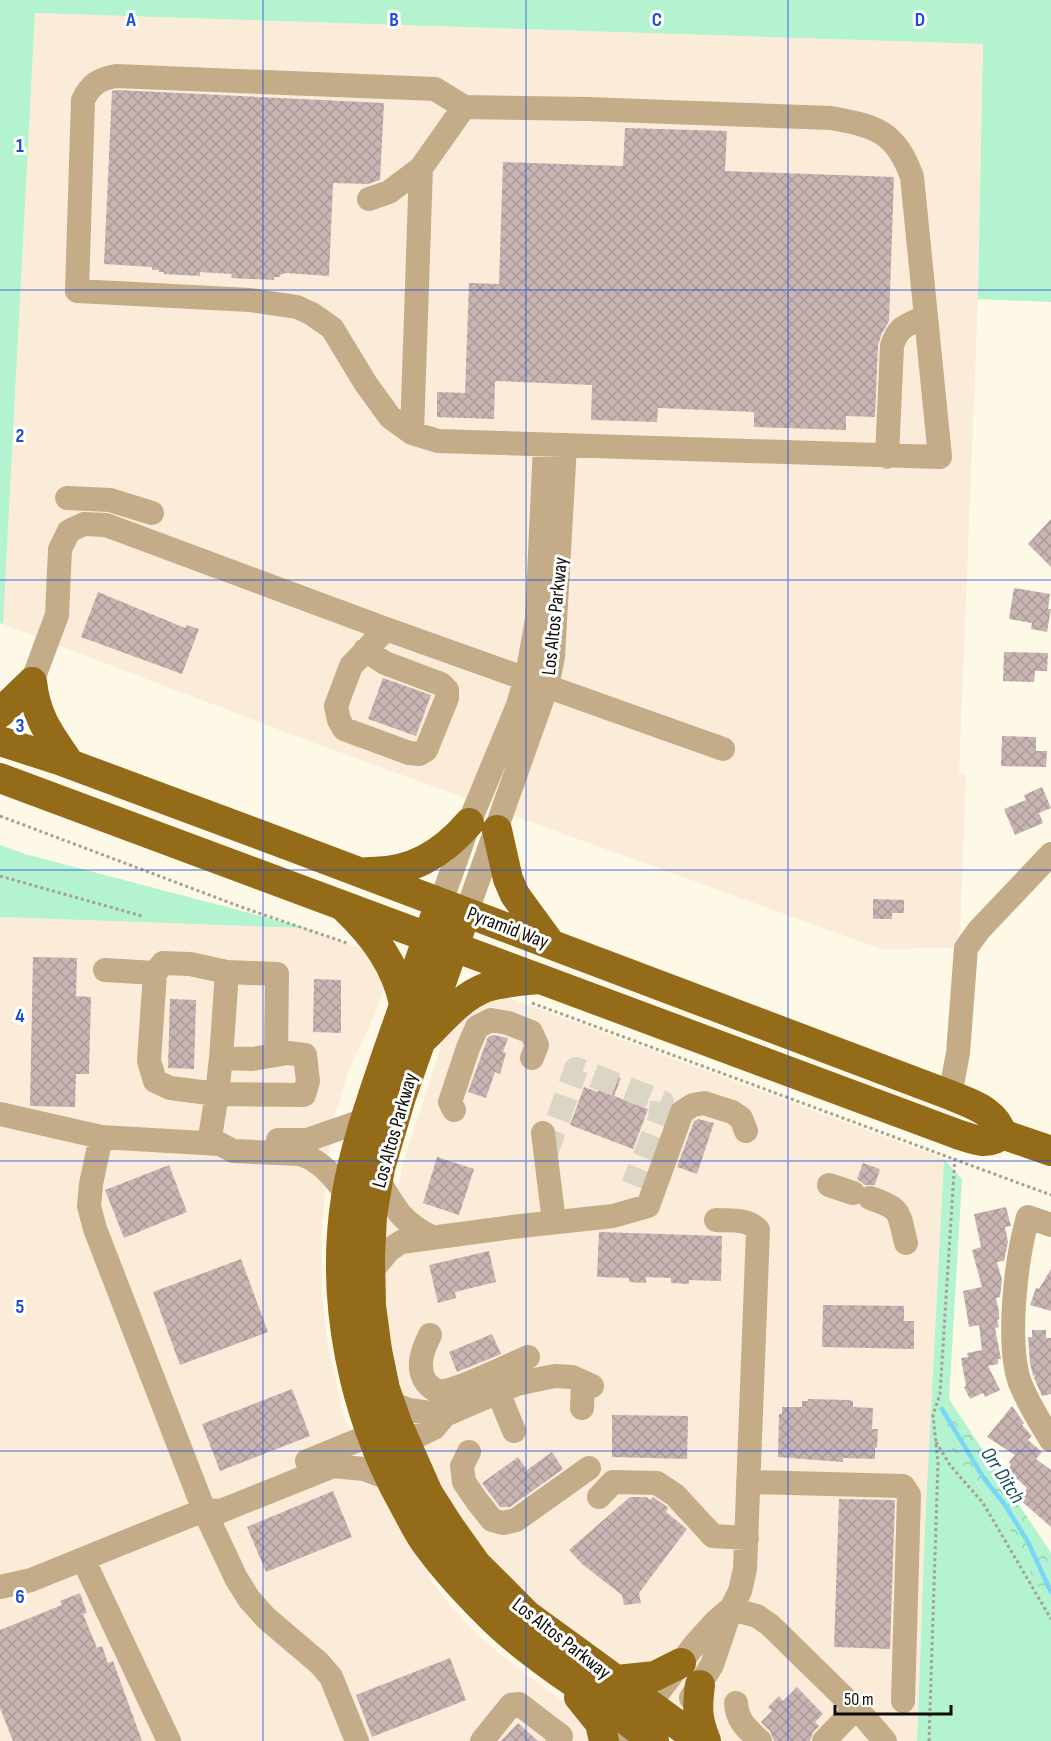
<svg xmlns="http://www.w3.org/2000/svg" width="1051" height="1741" font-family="'Sofia Sans Condensed',sans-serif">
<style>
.commercial{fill:#fbebd9}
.grass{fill:#b3f3d0}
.forest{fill:url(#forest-crowns)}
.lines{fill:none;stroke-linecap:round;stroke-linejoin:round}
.stream{stroke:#78d6f7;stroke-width:4.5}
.building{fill:url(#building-cross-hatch)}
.minor-tunnel{stroke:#dad5c5;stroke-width:24;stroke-dasharray:24 12;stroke-linecap:butt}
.path{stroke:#a6a194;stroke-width:3;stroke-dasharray:3 3;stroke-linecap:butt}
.minor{stroke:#c3ac87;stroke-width:24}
.major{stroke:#946b19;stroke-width:30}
.grid{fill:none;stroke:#1d4ed8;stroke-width:1.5;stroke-opacity:0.55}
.labels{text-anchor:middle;stroke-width:6;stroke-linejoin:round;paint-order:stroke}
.street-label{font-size:20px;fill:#0e0c07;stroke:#fff}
.water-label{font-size:21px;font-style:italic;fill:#154b5d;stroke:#fff}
.grid-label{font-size:20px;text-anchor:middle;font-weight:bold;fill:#1d4ed8;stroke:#fff;stroke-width:6;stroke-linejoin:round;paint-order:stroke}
</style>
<defs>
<pattern id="forest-crowns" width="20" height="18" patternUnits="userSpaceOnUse" patternTransform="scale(1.5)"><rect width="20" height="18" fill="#b3f3d0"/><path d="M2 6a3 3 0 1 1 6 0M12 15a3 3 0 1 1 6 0" fill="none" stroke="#99cfb1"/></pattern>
<pattern id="building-cross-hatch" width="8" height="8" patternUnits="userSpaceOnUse" patternTransform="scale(1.5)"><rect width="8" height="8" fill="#c8b4b2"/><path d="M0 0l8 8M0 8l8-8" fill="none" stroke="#ab9a98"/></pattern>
</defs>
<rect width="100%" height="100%" fill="#fef8e6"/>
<path class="commercial" d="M35,13L983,44L978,299L959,773L966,775L960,929L955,948L881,949L317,744L3,624Z
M0,917L306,928L365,951L382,981L383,992L375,1014L349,1069L334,1118L329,1151L322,1229V1295L328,1346L344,1417L361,1453L415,1545L433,1583L450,1605L477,1634L511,1663L587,1719L596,1741H0Z
M501,995L944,1159L925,1526L917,1741H719L555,1623L501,1574L450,1508L398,1388L382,1298L388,1204L398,1187L404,1160L446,1031L459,1014Z"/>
<path class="grass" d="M0,0H1051V302L978,299L983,44L35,13L3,624L0,623Z
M0,845L25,854L306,928L0,917Z
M944,1159L962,1179L949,1399L940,1413L953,1453L999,1510L1032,1576L1051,1608V1741H917L925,1526Z"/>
<path class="forest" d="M949,1399L1051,1553V1608L1032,1576L999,1510L953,1453L940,1413Z"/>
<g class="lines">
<path class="stream" d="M942,1409L983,1477L1005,1505L1028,1542L1051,1592"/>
</g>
<path class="building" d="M117,90L384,103L380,180L368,184L333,183L329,276L286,273L280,275V277H274V280L231,278L232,274L200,272V276L164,274V272H159V270H152V267L104,264L112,91Z
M625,128L727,131L725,171L894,177L889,321L882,333L878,345L875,417L846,416V430L754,427V412L658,408L657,422L591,420L592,385L495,381L494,419L437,417V392L465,393L469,283L499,284L503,162L623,166Z
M1051,519V567L1028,544Z
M1014,588L1050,594L1048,609H1051L1047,632L1031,629L1032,623L1009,619Z
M98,592L185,628L186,625L199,629L182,674L81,637Z
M1004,652L1048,653L1047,671H1035L1034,682L1003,681Z
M383,678L431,695L416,736L368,719Z
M1002,736L1036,737V751H1047L1046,767L1001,766Z
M1042,787L1051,808L1039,813L1043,823L1015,835L1004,809L1026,800L1024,795Z
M873,899L904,900V913H892V919H873Z
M33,957L77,958L76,996L91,997L89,1074H76L75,1107L30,1106Z
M314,979L341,980V1033L313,1032Z
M170,999L196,1000L194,1069L168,1068Z
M493,1035L508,1038L503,1052L506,1053L500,1074L495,1072L486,1098L468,1092L488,1037Z
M606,1072L621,1078L614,1096L648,1109L633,1149L570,1125L584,1087L598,1092Z
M698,1119L714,1123L697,1174L677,1167L694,1121Z
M437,1157L474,1169L459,1215L423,1203Z
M863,1163L880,1169L875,1185H865L857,1179Z
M169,1165L187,1212L124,1238L105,1190Z
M1006,1207L1011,1226L1005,1227L1008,1242L1004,1261L997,1262L1002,1280L1000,1297L996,1298L999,1312V1319L997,1320L999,1327L995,1328L1001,1359H998V1364L988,1366L1000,1390L985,1397L983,1393L970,1399L964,1387L966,1386L961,1358L968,1357L967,1353L982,1350L979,1325L969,1327L963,1291L982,1287L972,1250L981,1247L974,1214Z
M599,1232L722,1236L721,1281L689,1280V1284L671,1283V1278L646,1277V1283L629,1282V1278L597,1277Z
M489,1251L496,1282L455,1292L456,1298L438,1303L429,1265Z
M241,1259L268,1332L180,1365L153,1292Z
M1051,1269V1311L1030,1305L1036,1288L1039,1289Z
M823,1305L904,1306V1321H914V1349L822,1347Z
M1032,1330H1046V1338H1051V1394L1042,1396L1034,1378L1036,1375L1033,1376L1030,1363L1028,1337H1032Z
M492,1334L501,1354L457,1372L449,1352Z
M292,1389L310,1436L220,1471L202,1424Z
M808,1399L848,1400L853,1401V1407L873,1408L872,1429H878L877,1448H875V1459L843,1458V1462L778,1457L779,1414H782V1407H802V1401H808Z
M1012,1406L1024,1423L1022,1425L1032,1436L1028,1440L1042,1452L1036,1459L1051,1470V1527L1019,1499L1027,1488L1007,1470L1011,1465L1009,1462L1015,1455L987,1437Z
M612,1415L688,1416L687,1459L612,1457Z
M552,1452L563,1469L510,1507H500L482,1483L518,1457L527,1470Z
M333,1491L352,1537L266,1572L247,1527Z
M630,1497H646L650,1500L653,1497L666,1506L668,1508L666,1512L687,1529L639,1593L641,1603L624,1605L622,1595L582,1564L569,1550Z
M839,1499L895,1500L890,1649L834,1647Z
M80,1593L87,1613L83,1614L97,1648L102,1646L108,1663L113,1661L142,1741H13L0,1708V1630L62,1605L60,1601Z
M450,1658L466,1700L372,1737L356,1695Z
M797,1687L823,1714L815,1722L819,1726L813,1732L810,1741H774L770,1731L761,1722L772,1711L768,1707L779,1696L783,1701Z
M518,1723L538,1741H501Z"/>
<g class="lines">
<path class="minor-tunnel" d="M546,1153L576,1069L662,1102L660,1118L633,1185"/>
<path class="path" d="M0,816L244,908L347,943
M0,876L142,916
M532,1003L1051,1195
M936,1442L950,1465L983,1503L1051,1619
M929,1741L938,1463L933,1415L940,1394L955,1156"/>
<path class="minor" d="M369,199L389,192L421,168
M412,433L421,168L464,107L588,109L831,118C875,126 896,131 912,177L940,457L438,441L412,433L390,417L366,384L332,328L312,314L297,307L250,300L77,291L83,100C91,84 99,79 116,76L435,89L464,107
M887,457L892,346C898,326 907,325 925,317
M67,498L110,500L152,513
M365,650L385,663L441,684L447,690V698L426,750L419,754L409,753L344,729L339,720L336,706L351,666L386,629
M32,682L57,615L60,549L69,531L84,524L106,525L386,629L723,749
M441,902L469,823L518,705L528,670L537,619L545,445
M467,911L547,686L553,657L565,445
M105,970L155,973
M221,1058L227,972L277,974L276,1055
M950,1095L958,1053L966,948L979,930L1051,854
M454,1110L450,1102L468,1048L477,1027L491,1020L508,1023L531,1032L537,1045L532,1058
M0,1114L101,1137L220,1144L233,1151L299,1154C321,1160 334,1177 347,1195
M543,1133L554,1222
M101,1137L91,1184L89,1206L95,1229L204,1510L236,1578L249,1599L266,1618L319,1663L331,1677L357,1741
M278,1140H307L356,1123L367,1117
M209,1143L217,1094L304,1095L308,1081L305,1055L288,1053L252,1059L221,1058L217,1094L170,1088L155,1081L149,1061L155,973L163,963L190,964L227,972
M378,1179C394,1207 402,1223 432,1237
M829,1185L853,1193
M870,1198C903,1209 898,1212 906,1243
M1051,1225L1028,1217C1016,1259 1006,1342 1020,1383C1027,1400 1041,1424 1051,1440
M370,1273L389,1250L401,1242L512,1227L613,1216L648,1206L682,1112L693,1105L704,1103L732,1112L741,1118L746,1131
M430,1335C423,1349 417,1364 424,1379C426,1383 432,1389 437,1391C451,1394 512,1364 528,1357
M498,1392L514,1431
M390,1403L409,1410L445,1415L517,1384L535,1380L555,1376L572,1377L592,1386
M582,1408L583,1382
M405,1442L434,1428L445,1415
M469,1452L462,1466L464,1482L477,1501L492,1520L503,1523L516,1520L589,1468
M307,1461L361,1439L372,1436
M748,1482L903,1486L909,1495L903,1701
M599,1497L613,1482L657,1483L675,1495L713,1536L747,1538
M83,1559L169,1741
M0,1587L31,1580L204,1510L221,1511L333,1466L364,1469L391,1479
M731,1609L757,1616L770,1625L866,1719L885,1741
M691,1698L712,1665L731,1609L740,1591L745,1569L758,1230C748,1218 730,1221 716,1220
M736,1703C737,1721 747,1729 760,1741
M482,1741L511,1705L519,1704L561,1736L557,1741
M621,1741L696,1643L716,1621L730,1609
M824,1741L856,1708"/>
<path class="major" d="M32,682C36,718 50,735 70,764
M0,713L32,682
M0,741L59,760L290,846L950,1095C971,1104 995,1110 1002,1134
M0,778L957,1134C972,1139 989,1147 1002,1134
M497,830L508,879L515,895L550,943
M368,872C411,873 442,854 469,823
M346,909C374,936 396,965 404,1004
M435,917C419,963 403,1008 387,1054C371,1101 354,1149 346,1198C330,1301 353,1414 404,1505C410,1516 416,1528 423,1539C441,1565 463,1589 486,1612C508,1635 534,1654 560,1673C592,1695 623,1718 654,1741
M460,929L401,1097L380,1168L372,1216L370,1256L371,1306L377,1350L385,1389L397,1423L428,1493L449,1526L476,1564L527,1615L700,1741
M425,1037C443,1019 462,996 487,987C503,982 521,981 538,979
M1002,1134L1051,1151
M617,1680L655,1676L681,1663
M700,1685C697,1708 697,1719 706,1741
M579,1697L600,1723L604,1741"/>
</g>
<path class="grid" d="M263,0V1741M526,0V1741M788,0V1741M0,290H1051M0,580H1051M0,870H1051M0,1161H1051M0,1451H1051"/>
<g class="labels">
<g class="street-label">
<text transform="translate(554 616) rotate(-84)" y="7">Los Altos Parkway</text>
<text transform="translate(508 927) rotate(21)" y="7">Pyramid Way</text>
<text transform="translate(394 1130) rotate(-74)" y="7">Los Altos Parkway</text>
<text transform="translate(562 1638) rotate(38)" y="7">Los Altos Parkway</text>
</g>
<g class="water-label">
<text transform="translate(1003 1475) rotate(57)" y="7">Orr Ditch</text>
</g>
</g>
<g class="grid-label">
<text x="131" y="26">A</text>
<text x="394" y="26">B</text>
<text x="657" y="26">C</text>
<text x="920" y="26">D</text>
<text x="20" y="152">1</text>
<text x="20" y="442">2</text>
<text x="20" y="732">3</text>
<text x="20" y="1022">4</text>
<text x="20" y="1313">5</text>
<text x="20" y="1603">6</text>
</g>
<path d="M835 1705v9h116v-9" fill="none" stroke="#0e0c07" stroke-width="3"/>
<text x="844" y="1705" font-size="18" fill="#0e0c07" stroke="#ffffff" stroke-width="4.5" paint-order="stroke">50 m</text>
</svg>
